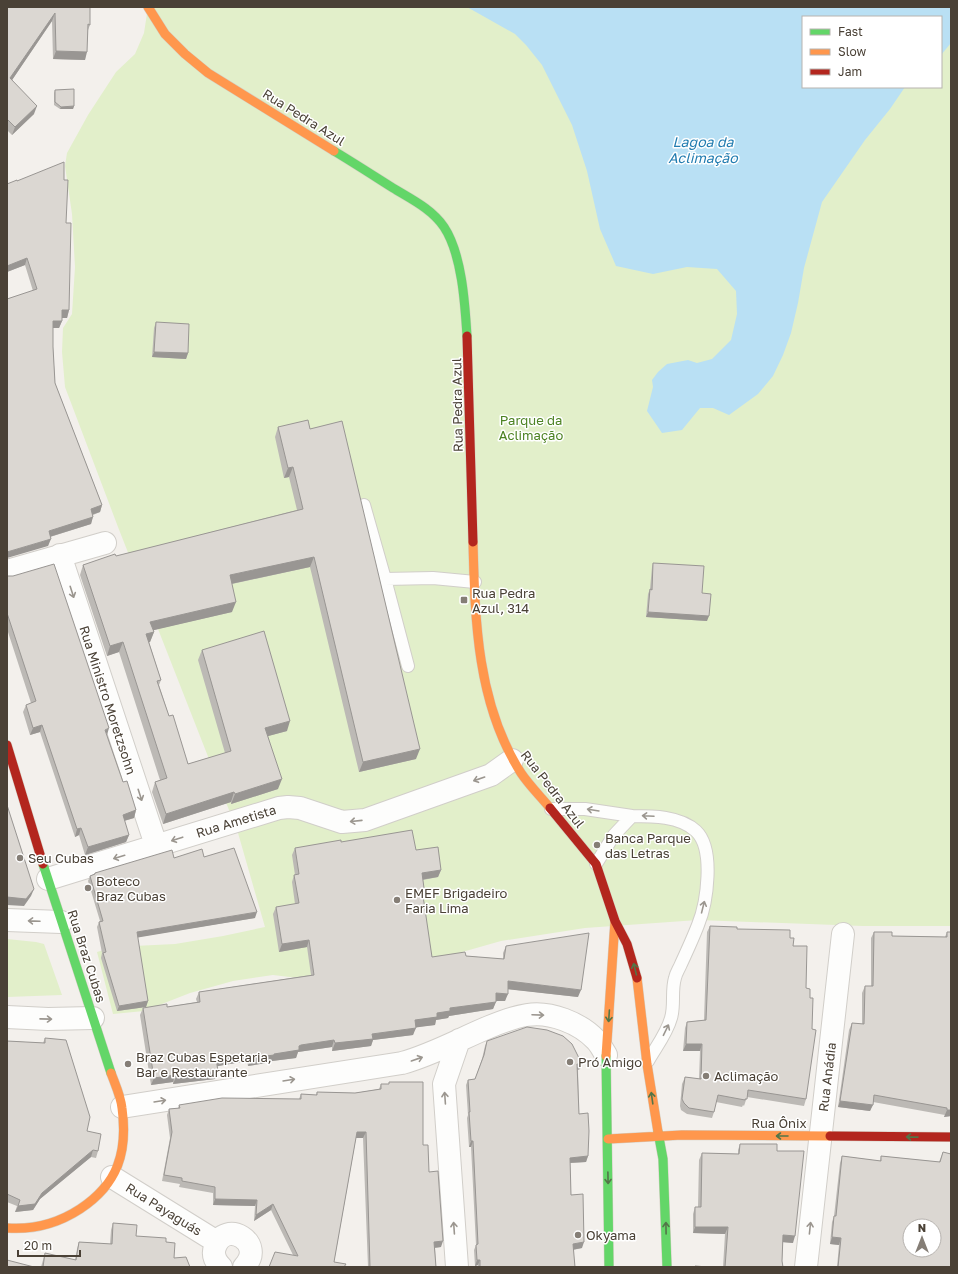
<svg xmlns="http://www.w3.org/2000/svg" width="958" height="1274" font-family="'Golos Text',sans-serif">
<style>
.green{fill:#e2efca;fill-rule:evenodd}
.water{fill:#b9e0f4}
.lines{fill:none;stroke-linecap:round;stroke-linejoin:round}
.lane-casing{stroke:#d1cec9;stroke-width:14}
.street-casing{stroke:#d1cec9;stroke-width:24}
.fast-casing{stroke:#d4cec3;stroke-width:10}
.slow-casing{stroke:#d4cec3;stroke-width:10}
.jam-casing{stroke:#d4cec3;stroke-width:10}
.lane{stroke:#fdfdfc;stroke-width:12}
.street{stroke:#fdfdfc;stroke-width:22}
.fast{stroke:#63d668;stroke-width:9}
.slow{stroke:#ff974d;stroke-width:9}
.jam{stroke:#b3261e;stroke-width:9}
.wall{fill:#bcb9b5}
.shaded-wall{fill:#999693}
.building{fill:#dbd7d2;stroke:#999693;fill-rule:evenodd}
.oneway{stroke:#9b968f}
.oneway2{stroke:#537548}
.poi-dot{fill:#857e76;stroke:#fff;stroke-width:1.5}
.labels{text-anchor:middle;stroke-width:3;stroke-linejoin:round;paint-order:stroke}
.street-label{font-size:13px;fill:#4a4136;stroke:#fff}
.park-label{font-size:13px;fill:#4d8323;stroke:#fff}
.poi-label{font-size:13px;fill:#4a4136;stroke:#fff;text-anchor:start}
.water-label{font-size:14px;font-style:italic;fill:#217cb0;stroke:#fff}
</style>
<rect width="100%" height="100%" fill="#f3f0ec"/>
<path class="green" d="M148,7H951V926H863L698,920L585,928L501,941L427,962L298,978L273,975L233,981L190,993L144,1011L113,1014L97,952L114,947L175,944L223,936L265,927L238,833L118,527L65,387L62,352L63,328L72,314L75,267L72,214L65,166L67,153L88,115L116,72L135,54L144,33ZM803,17H941V87H803Z
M7,939L36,942L44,944L62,995L7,997Z"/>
<path class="water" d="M467,7H951V43L941,55V17H803V87H905L890,109L865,140L822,202L804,268L798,303L791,333L783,355L773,376L758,394L729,415L713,408H700L682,430L662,433L647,411L653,387L652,380L658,372L667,364L688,360L697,363L712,359L731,340L737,314L736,291L717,269L687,267L653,274L616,266L600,229L587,171L572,125L542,65L526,45L515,34Z"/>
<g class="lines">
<g class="lane-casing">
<path id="lane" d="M364,505L385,579L408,666
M385,579L433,578L475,582
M551,809H585L632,816
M596,864L614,835L632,816C652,816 680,816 696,831C715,849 707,903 698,925C693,938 687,951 681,964C679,969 676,973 675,978C671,991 675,1005 671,1018C667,1033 656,1047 648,1061"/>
</g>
<g class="street-casing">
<path id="street" d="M60,555L156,845
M7,571L105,543
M48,879L279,808L288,807L300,808L342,822L365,820L491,775L512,760
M7,920L61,922
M7,1017L48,1019L93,1018
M122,1107L402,1063C432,1055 460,1039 489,1027C501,1022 514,1017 527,1015C550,1011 580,1023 596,1040C600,1044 603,1050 606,1055
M112,1177L217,1242
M221,1267C216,1262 212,1255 215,1247C225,1218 267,1243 244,1267
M457,1267L444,1084L459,1040
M806,1267L843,934"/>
</g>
<g class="fast-casing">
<path id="fast" d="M334,151C354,163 374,176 393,188C411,199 432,209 444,227C462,254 465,304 467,336
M43,864L111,1073
M606,1056L609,1267
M658,1132L663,1159L667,1267"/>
</g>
<g class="slow-casing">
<path id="slow" d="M148,7L165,34L185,54L208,73L334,151
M473,542C475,621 477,704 521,773C529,785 541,797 550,808
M637,978L647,1064L658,1132
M606,1056L615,921
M608,1139L682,1135L830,1136
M7,1228C34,1230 57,1224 80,1209C118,1184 128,1152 122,1108C121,1097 115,1084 111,1073"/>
</g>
<g class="jam-casing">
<path id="jam" d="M467,336L473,542
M7,745L43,864
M550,808L596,864L615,921L627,944L637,978
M830,1136L951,1137"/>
</g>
<use href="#lane" class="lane"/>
<use href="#street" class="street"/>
<use href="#fast" class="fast"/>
<use href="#slow" class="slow"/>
<use href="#jam" class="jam"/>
</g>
<path class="wall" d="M7,7H90V25L88,30L85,60L53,59L52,21L12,80L34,114L12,135L7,130Z
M55,90L74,106L73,109H60L54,105V93Z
M64,180L66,223L69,310L67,318H62V321L59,328H53V347L55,383L102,505L100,512L93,515L91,524L50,537L48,546L7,299L33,291L25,265L7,272V184L17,181Z
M156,322L188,353L186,359L152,357L154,328Z
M278,427L310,429L416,759L359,772L310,567L232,584V612L153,630L154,632L150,642H149L161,680L159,685L169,716L188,764L225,753L198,660L202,650L287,731L268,736L278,789L231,804V802L163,824L152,792L155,782L160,780L119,652L107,656L80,575L83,565L297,510L289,477L284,478L275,437Z
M653,563L702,593L707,621L646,617L648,594L650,589L652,567Z
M7,576L107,735L123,782L136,810L134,818L124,821L129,835L126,842L85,855L79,835L75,837L40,732L30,735L23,712L26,705L31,703L7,629Z
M341,842L416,850L441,870L438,877L423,880L422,894L432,957L466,956L503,959V953L506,946L578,997L508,989L505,1001H496L493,1009L449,1016L448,1018L436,1020L435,1025L415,1027L413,1035L373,1040L371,1046L332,1051V1047L298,1052L296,1058L272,1061V1062L248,1066L247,1061L217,1066L215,1079L173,1084V1082L151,1085L140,1015L143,1008L167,1007L197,1002L196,999L199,992L311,975L307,947L279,952L273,914L276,907L295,904L292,882L294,875H295L292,855L295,848Z
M204,857L255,918L137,937L148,1001L146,1007L117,1011L101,958L102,953L97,927L99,922L100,921L88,881L90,876L94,874L95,873L174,858Z
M710,926L737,929L790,938L793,946L806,988V1099L804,1106L747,1097L744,1106L743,1105L742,1107L716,1102L714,1112L712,1118L687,1114L681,1110L680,1106L682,1084L685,1077L699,1079L700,1051H683L685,1028L687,1022L704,1020L707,932Z
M874,932L892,936L945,937L947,932H951V1116L944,1117L945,1115L873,1102L870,1111L838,1107L849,1030L852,1023L862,1024V993L865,986H871V938Z
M45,1038L87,1131L98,1151L96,1158L91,1157L40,1199L33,1210L15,1212L17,1206L7,1202V1041L43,1043Z
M487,1041L582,1064L580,1069L578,1070L579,1114L588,1156L586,1162L570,1163L571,1195L582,1248L573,1250L575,1267H478V1265L475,1266L474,1250L476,1245L471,1147H469L467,1118L468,1115L466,1085L468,1080L475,1079L482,1059L485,1046Z
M389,1082L423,1145L429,1172L441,1247L435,1248L436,1267H368L363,1138H356L334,1262L293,1255L271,1210L254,1221L255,1206L213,1205V1193L179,1187L180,1184L162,1181L170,1138L167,1115L169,1109L178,1108L179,1105L299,1099L301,1094L316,1095L317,1092L355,1093L379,1089L381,1084H389Z
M740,1144L777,1151L793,1243L783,1242L782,1261L783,1267H723L725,1234L693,1233V1214L695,1207H698L699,1160L702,1153L738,1154V1150Z
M943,1152L951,1267H837L839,1245L830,1244L832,1222L834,1216L840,1163L842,1156L880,1161L881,1156L939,1162Z
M113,1223L136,1236L166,1242L174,1258L190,1267H41L45,1253L75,1260L77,1249L79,1242L110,1244L111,1230Z"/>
<path class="shaded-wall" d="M55,13L52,21L8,86L10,78Z
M56,51L87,52L85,60L53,59Z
M37,106L34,114L12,135L15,127Z
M74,106L73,109H60L61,107Z
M27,258L25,265L7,272V266Z
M62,310H69L67,318H60Z
M53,321H62L59,328H50Z
M154,352L188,353L186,359L152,357Z
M293,467L289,477L284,478L288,468Z
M102,505L100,512L88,516L91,509Z
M93,517L91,524L46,538L49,531Z
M51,539L48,546L7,558V552Z
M314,557L310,567L226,585L230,575Z
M236,602L232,612L146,632L150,622Z
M648,612L709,616L707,621L646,617Z
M154,632L150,642L142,644L146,634Z
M123,642L119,652L107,656L110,646Z
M290,721L287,731L261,738L265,728Z
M42,725L40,732L30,735L33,728Z
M109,728L107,735L105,730Z
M420,749L416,759L359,772L363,762Z
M282,779L278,789L231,804L235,794Z
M234,792L231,802L163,824L166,814Z
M136,810L134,818L120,822L123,815Z
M81,828L79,835L75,837L77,829Z
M129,835L126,842L85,855L88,847Z
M441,870L438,877L420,880L422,873Z
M424,888L422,895V889Z
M34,889L31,896L24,906L7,905V897Z
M257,912L255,918L135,938L137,932Z
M309,940L307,947L279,952L282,944Z
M508,981L581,990L578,997L505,989Z
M496,993L508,994L505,1001H493Z
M148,1001L146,1007L117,1011L119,1006Z
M496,1002L493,1009L449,1016L448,1018L436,1020L435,1025L412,1028L415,1020L450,1008Z
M416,1028L413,1035L373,1040L371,1046L332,1051L335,1043L372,1034Z
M334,1040L332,1047L298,1052L296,1058L272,1061V1062L248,1066L251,1058L274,1054L301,1045Z
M686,1044H702L700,1051H683Z
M250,1054L247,1061L213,1067L216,1059Z
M577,1064H582L580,1069L575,1070Z
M218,1071L215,1079L173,1084L176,1077Z
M175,1075L173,1082L151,1085L154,1078Z
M840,1101L873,1105L870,1111L838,1107Z
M947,1110H951V1116L944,1117Z
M357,1132H366L363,1138H355Z
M471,1141H473L471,1147H469Z
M93,1150L91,1157L40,1199L33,1210L15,1212L18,1206L42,1193Z
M588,1156L586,1162L568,1163L570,1158Z
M215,1199L257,1200L255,1206L213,1205Z
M273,1204L271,1210L254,1221L256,1215Z
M695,1227H728L725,1234L693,1233Z
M783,1235L795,1236L793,1243L781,1242Z
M832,1237L841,1238L839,1245L830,1244Z
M443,1241L441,1247L432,1248L434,1242Z
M584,1242L582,1248L571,1250L573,1244Z
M477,1260H480L478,1265L475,1266Z"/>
<path class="building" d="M7,7H90V25L88,24L87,52L56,51L55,13L10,78L37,106L15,127L7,119Z
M74,89V106L61,107L55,102V90Z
M64,162V180H68L66,223H71L69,310H62V321H53V347L55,383L102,505L91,509L93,517L49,531L51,539L7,552V298V299L37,289L27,258L7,266V184L17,180V181Z
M156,322L189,324L188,353L154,352Z
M308,420L310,429L342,421L420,749L363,762L314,557L230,575L236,602L150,622L154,632L146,634L161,680L157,681L169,716L173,715L188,764L231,751L202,650L264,631L290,721L265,728L282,779L235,794L234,792L166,814L155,782L167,778L123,642L110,646L83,565L115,554L116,556L303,509L293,467L288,468L278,427Z
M653,563L704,566L702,593L711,594L709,616L648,612L650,589L652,590Z
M54,564L109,728L105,730L123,782L127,781L136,810L123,815L129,835L88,847L81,828L77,829L42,725L33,728L26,705L36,701L7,613V576H13Z
M7,805L34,889L26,899L7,897Z
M412,830L416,850L438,847L441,870L422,873L424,888L422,889L432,957L465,952L466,956L504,959L506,946L589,933L581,990L508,981V994L496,993V1002L450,1008V1011L437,1013V1017L415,1020L416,1028L372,1034L373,1039L335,1043L334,1040L301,1045L299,1046V1050L274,1054V1055L251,1058L250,1054L216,1059L218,1071L176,1077L175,1075L154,1078L143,1008L167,1004V1007L200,1002L199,992L314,975L309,940L282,944L276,907L299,903L294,875L299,874L295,848L341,840V842Z
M234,848L257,912L137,932L148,1001L119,1006L103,953L106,952L99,922L103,921L90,876L95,874V873L172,850L174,858L202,849L204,857Z
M710,926L737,927V929L790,930V938H794L793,946H807L806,988L810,989V998H813L812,1029L816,1030L806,1099L748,1090L747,1099H745V1100L718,1095L714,1112L689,1108L684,1103L682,1099L685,1077L701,1079L702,1044H686L687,1022L706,1020Z
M874,932H892V936L947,937V932H951V1110H947V1108L874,1095L873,1105L840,1101L852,1023L864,1024L865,986H873Z
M527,1027L547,1030L563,1036L572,1044L582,1064H577L579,1114L588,1113L589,1131L588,1156L570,1158L571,1195L583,1194L584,1242L573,1244L575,1267H480V1260H477L476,1245L478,1244L473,1141H471L469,1112H470L468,1080L475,1079L484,1055L487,1041Z
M45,1038L66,1040L90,1117L87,1131L101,1134L98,1151L93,1150L42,1193L35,1204L18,1206L20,1200L7,1194V1041L45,1043Z
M389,1082H423V1145H428L429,1172L438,1171L443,1241L434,1242L436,1267H370L366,1132H357L334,1262L346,1264L344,1267H269L275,1252L298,1256L273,1204L256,1215L257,1200L215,1199V1187L182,1181V1178L164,1175L172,1132L169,1109L180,1108L179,1105L222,1098L301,1099V1094L317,1095V1092L355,1093L381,1089V1084H389Z
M740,1144H777V1151H804L795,1236L783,1235L782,1261L783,1267H725L728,1227H695V1207H701L702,1153L739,1154Z
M943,1152L951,1154V1267H838L841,1238L832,1237L834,1216H836L842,1156L881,1161V1156L940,1162ZM910,1226H934V1250H910Z
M113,1223L137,1225L136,1236L166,1238V1242L175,1243L174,1258L186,1257L190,1267H43L45,1253L76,1260L79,1242L112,1244Z
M7,1260L34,1267H7Z
M695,1266L708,1267H695Z"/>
<defs><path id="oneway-shaft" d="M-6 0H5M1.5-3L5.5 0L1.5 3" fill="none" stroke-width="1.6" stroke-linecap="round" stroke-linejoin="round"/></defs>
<g class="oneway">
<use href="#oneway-shaft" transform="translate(72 592) rotate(72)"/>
<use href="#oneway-shaft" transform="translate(479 779) rotate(161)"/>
<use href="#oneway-shaft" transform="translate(140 795) rotate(72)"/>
<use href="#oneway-shaft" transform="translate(593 810) rotate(-171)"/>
<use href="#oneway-shaft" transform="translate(648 816) rotate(-177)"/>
<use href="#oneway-shaft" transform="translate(356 821) rotate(174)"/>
<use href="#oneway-shaft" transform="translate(177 839) rotate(162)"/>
<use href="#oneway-shaft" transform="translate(119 857) rotate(163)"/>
<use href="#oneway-shaft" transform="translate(703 907) rotate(-76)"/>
<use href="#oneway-shaft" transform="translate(34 921) rotate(-178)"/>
<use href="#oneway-shaft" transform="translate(538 1015) rotate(2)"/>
<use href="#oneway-shaft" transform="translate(46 1019) rotate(1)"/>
<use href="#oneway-shaft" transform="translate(666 1030) rotate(-64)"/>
<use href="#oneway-shaft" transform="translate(417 1059) rotate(-19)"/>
<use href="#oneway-shaft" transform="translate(289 1080) rotate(-9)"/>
<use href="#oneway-shaft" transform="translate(445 1098) rotate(-94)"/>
<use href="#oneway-shaft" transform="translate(160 1101) rotate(-9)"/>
<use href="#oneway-shaft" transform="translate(454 1228) rotate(-94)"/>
<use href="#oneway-shaft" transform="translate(810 1228) rotate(-84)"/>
</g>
<g class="oneway2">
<use href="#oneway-shaft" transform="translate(635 969) rotate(-104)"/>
<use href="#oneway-shaft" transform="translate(609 1016) rotate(94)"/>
<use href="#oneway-shaft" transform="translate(652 1098) rotate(-98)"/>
<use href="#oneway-shaft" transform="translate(782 1136) rotate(-180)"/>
<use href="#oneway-shaft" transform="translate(912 1137) rotate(-179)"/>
<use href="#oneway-shaft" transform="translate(608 1178) rotate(89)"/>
<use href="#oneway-shaft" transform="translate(666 1228) rotate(-91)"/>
</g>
<g class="poi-dot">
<rect x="460" y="596" width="8" height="8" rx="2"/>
<circle cx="597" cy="845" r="4"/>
<circle cx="20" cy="858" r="4"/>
<circle cx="88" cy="888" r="4"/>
<circle cx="397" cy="900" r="4"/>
<circle cx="570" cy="1062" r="4"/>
<circle cx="128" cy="1064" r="4"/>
<circle cx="706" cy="1076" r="4"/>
<circle cx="578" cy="1235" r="4"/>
</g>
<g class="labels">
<g class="street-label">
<text transform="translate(304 117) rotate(32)" y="5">Rua Pedra Azul</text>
<text transform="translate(457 405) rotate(-91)" y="5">Rua Pedra Azul</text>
<text transform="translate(108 700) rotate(72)" y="5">Rua Ministro Moretzsohn</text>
<text transform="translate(553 789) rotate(52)" y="5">Rua Pedra Azul</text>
<text transform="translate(236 821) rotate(-17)" y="5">Rua Ametista</text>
<text transform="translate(87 956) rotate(72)" y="5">Rua Braz Cubas</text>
<text transform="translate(827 1077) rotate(-83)" y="5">Rua Anádia</text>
<text x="779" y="1128">Rua Ônix</text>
<text transform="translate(164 1209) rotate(32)" y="5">Rua Payaguás</text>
</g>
<g class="park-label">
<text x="531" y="425">Parque da<tspan x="531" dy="15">Aclimação</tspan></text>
</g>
<g class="poi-label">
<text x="472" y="598">Rua Pedra<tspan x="472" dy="15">Azul, 314</tspan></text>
<text x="605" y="843">Banca Parque<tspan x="605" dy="15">das Letras</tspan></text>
<text x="28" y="863">Seu Cubas</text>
<text x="96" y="886">Boteco<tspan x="96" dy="15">Braz Cubas</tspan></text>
<text x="405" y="898">EMEF Brigadeiro<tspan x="405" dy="15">Faria Lima</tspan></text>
<text x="136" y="1062">Braz Cubas Espetaria,<tspan x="136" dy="15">Bar e Restaurante</tspan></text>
<text x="578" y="1067">Pró Amigo</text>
<text x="714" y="1081">Aclimação</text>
<text x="586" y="1240">Okyama</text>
</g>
<g class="water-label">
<text x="703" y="147">Lagoa da<tspan x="703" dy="16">Aclimação</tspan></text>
</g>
</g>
<rect width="958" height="1274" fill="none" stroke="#4a4136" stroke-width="16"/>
<rect x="802" y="16" width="140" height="72" fill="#ffffff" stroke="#b7b3af"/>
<rect x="810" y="29" width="20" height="6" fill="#63d668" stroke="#b7b3af"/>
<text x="838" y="36" font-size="12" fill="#4a4136">Fast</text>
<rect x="810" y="49" width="20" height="6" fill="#ff974d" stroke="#b7b3af"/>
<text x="838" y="56" font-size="12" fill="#4a4136">Slow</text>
<rect x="810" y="69" width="20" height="6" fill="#b3261e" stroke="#b7b3af"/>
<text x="838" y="76" font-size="12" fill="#4a4136">Jam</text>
<g transform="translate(922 1238)"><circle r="19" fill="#ffffff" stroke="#b7b3af"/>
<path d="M0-3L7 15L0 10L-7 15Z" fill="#857e76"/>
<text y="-6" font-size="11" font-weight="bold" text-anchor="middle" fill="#4a4136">N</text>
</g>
<path d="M18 1250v6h62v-6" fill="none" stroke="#4a4136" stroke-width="2"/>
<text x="24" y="1250" font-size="12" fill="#4a4136" stroke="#ffffff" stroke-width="3" paint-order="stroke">20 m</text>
</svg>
